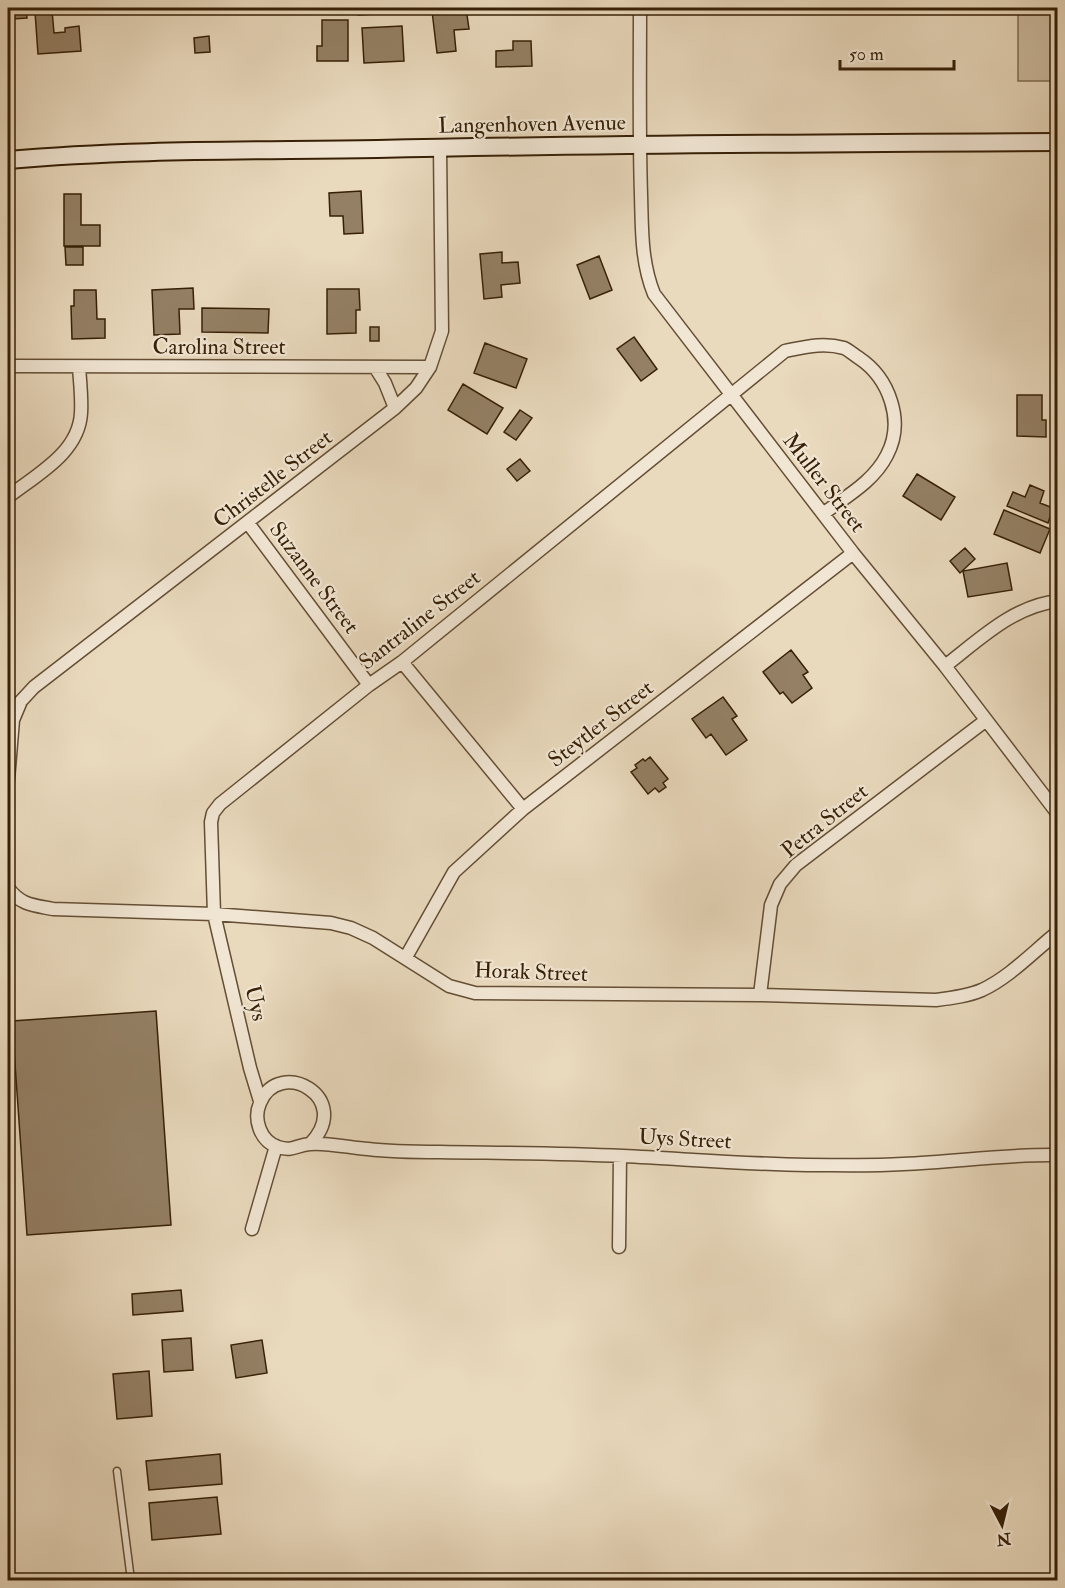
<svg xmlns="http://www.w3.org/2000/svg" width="1065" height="1588" font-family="'IM FELL Double Pica',serif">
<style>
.green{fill:#cbba9e;stroke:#816d52;stroke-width:1.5}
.building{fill:#948065;stroke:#372006;stroke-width:1.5}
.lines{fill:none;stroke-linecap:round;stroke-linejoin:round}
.lane-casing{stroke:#644e34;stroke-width:9}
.street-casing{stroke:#644e34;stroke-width:15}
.secondary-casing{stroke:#372006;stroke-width:20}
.lane{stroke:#f1e6d4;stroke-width:6}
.street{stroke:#f1e6d4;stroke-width:12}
.secondary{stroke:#f1e6d4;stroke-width:16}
.labels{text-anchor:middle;stroke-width:4.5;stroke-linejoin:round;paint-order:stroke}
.street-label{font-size:22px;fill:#372006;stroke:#f1e6d4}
</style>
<rect width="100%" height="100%" fill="#e9d9bd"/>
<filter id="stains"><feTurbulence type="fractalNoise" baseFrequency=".00333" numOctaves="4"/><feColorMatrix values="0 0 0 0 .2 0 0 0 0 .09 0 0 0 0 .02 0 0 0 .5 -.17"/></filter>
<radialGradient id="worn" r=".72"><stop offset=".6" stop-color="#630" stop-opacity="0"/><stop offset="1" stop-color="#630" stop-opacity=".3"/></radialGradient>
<path class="green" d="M1018,8H1057V81H1018Z"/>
<path class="building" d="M11,8H26L27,18L12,19Z
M357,8H392V13L358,15Z
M466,8L469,29L454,30L456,51L437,53L432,11Z
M52,10L54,33L65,32V28L79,26L81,51L38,54L35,12Z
M322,20H348V61H317V46H322Z
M402,26L404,61L364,63L362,28Z
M209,36L210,52L195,53L194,38Z
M513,41H531L532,66L496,67V51L513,50Z
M361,191L363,233L344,234L343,216H330L329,193Z
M64,194H81V225H100V246H64Z
M65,247H83V265H66Z
M502,252V263L518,262L520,283L501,285L502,297L484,299L480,254Z
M599,256L612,290L590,299L577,265Z
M193,288L194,309H179L180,334L154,335L152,290Z
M327,289H359L360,310H356V333L327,334Z
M74,290H96L97,319H105V338L72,339L71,306H74Z
M202,308L269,309L268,333L202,332Z
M370,327H379V341H370Z
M634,337L657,369L641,381L617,349Z
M485,343L527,359L516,388L474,373Z
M463,384L503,408L487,434L448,410Z
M1017,395H1042V420H1046V437L1017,436Z
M520,410L532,418L516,440L504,432Z
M520,459L530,471L517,481L507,469Z
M917,474L955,497L941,520L903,496Z
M1030,485L1044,491L1040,503L1053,508L1048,523L1007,506L1013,492L1025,497Z
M1004,510L1050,529L1040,553L994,534Z
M965,548L975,559L960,573L950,561Z
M1007,563L1012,590L968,597L963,571Z
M791,650L808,672L803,675L812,688L792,703L783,692L780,694L763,672Z
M723,697L737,716L732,719L747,740L726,755L711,734L706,738L692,719Z
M650,757L668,779L663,783L666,787L659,792L655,788L648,794L631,772L637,768L635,765L643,759L645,761Z
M156,1011L171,1225L27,1235L12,1021Z
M181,1290L183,1311L133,1315L132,1294Z
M191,1338L193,1370L164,1372L162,1340Z
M262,1340L267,1373L236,1378L231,1345Z
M149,1371L152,1416L117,1419L113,1374Z
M220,1454L222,1484L149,1490L146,1461Z
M217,1497L221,1534L152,1540L149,1503Z"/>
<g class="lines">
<g class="lane-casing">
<path id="lane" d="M117,1471L131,1580"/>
</g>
<g class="street-casing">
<path id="street" d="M640,8C640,70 639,133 641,195C642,229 641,262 654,294L853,553L945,666L1058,814
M8,366L430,367
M375,367L385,383L395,408
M8,497C36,475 79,453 81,413C82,398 80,382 79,367
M248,523L369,685
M402,662L523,809
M945,666C979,640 1013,606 1058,601
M8,780L13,720L21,701L34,687L395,408L416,388L430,367L442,331L440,147
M8,888C21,905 32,905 53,909L214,914L331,923L351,928L373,938L449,986L475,993L760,995L936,1000C952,998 968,996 982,990C1010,977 1034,951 1058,932
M406,957L454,872L523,809L853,553
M760,995L771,905L780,884L796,865L985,721
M260,1101L250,1068L214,914L211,822L213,813L220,804L369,685L402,662L785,351C805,347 823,342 844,348C849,350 854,355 859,358C889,378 905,421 887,455C874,481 847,496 824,513
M310,1144C355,1098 279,1056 260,1103C253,1119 260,1141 278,1147C293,1152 296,1145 310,1144C324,1142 352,1148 368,1149C392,1152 416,1152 440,1152C501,1153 562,1153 623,1156C684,1159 746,1164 807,1165C839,1165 871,1166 903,1164C955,1162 1006,1154 1058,1155
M252,1229L276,1146
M619,1247L620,1156"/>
</g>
<g class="secondary-casing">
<path id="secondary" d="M8,160C130,149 254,151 377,149C604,144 830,143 1058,142"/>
</g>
<use href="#lane" class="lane"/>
<use href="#street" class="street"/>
<use href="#secondary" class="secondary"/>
</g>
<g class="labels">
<g class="street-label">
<text transform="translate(532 123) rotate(-1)" y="8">Langenhoven Avenue</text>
<text x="219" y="354">Carolina Street</text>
<text transform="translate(272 478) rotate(-38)" y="8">Christelle Street</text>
<text transform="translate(825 482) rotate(52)" y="8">Muller Street</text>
<text transform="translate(315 577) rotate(53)" y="8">Suzanne Street</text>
<text transform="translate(419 619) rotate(-38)" y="8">Santraline Street</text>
<text transform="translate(600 723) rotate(-38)" y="8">Steytler Street</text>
<text transform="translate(824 820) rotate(-39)" y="8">Petra Street</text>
<text transform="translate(531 971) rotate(2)" y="8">Horak Street</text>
<text transform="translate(257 1003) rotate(77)" y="8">Uys</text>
<text transform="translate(685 1138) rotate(3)" y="8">Uys Street</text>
</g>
</g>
<rect width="1065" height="1588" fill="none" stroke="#e9d9bd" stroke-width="30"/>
<rect x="9" y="9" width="1047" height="1570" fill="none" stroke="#372006" stroke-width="3"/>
<rect x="15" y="15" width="1035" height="1558" fill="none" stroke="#372006" stroke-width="1.5"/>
<g transform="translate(1002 1525) rotate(173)" stroke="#f1e6d4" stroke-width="4.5" paint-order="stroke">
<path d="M0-4.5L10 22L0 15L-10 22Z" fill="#372006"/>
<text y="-9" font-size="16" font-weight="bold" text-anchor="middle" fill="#372006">N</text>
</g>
<path d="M840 60v9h114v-9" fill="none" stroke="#372006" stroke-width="3"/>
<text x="849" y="60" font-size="18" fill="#372006" stroke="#f1e6d4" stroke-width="4.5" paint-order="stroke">50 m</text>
<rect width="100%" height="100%" filter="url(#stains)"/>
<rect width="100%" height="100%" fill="url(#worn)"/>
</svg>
